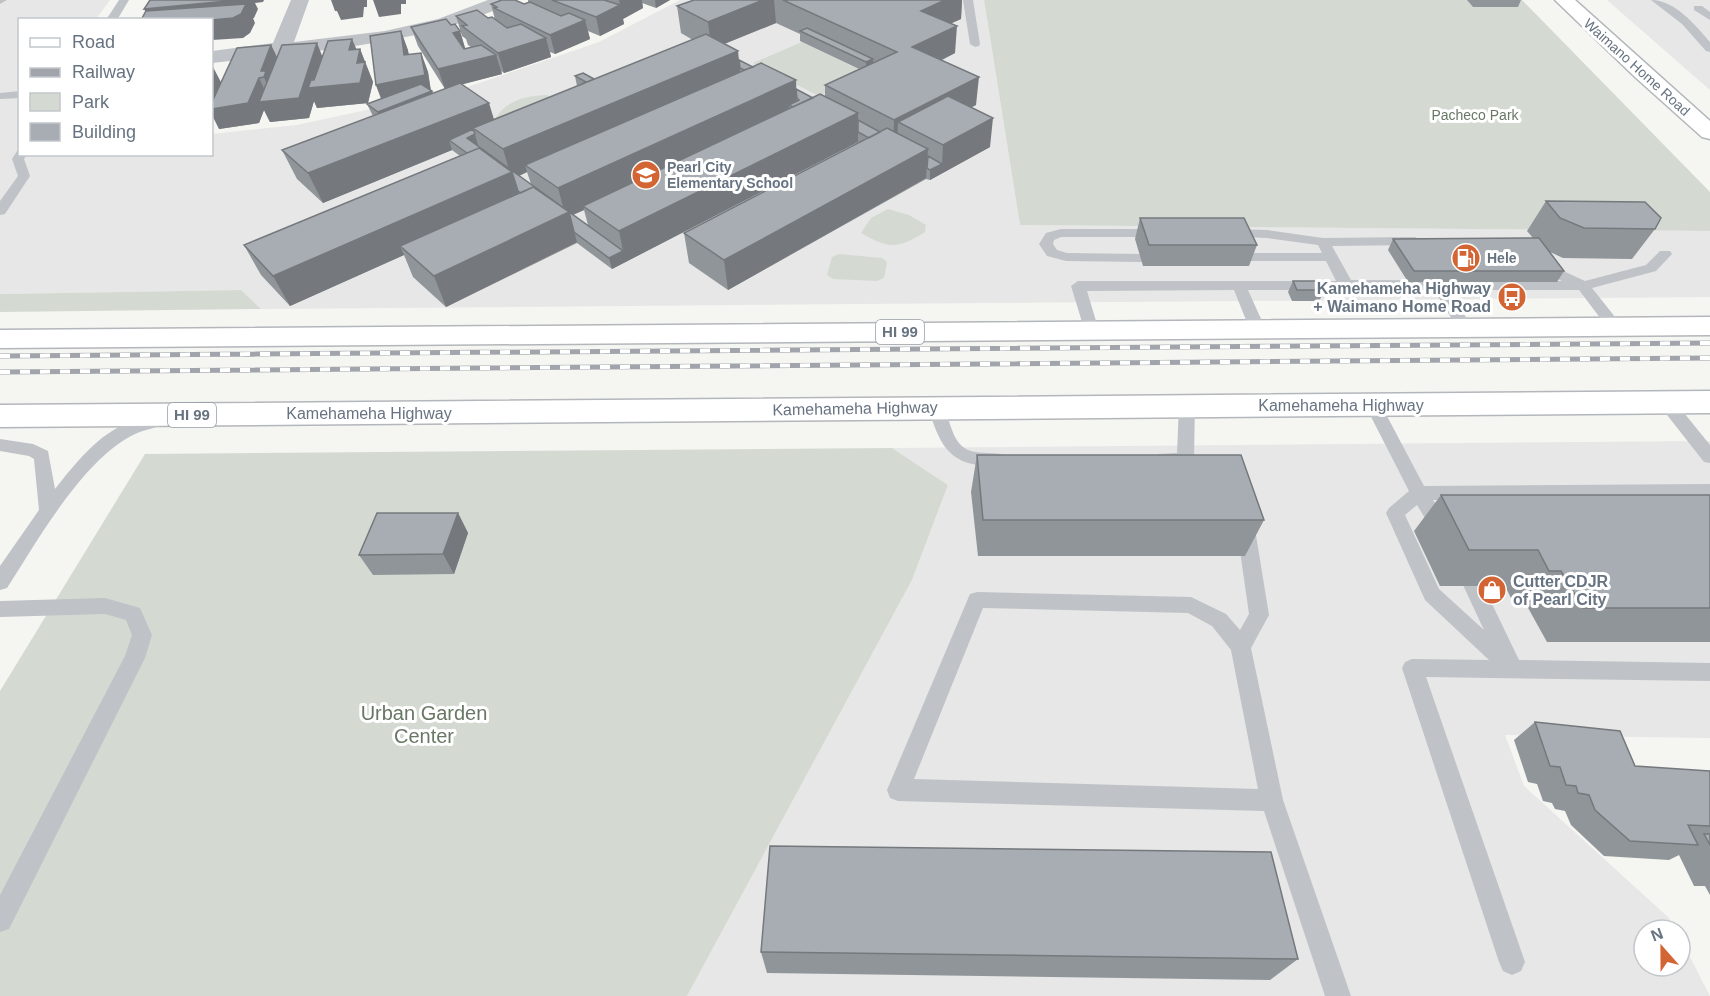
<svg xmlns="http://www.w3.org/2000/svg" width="1710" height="996" font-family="Helvetica,sans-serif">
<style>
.built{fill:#e6e7e6}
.green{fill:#d4dad2}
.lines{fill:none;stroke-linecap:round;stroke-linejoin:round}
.secondary-casing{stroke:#b2b6ba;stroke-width:3}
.primary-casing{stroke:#b3b6ba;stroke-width:3}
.service{fill:#bfc2c6;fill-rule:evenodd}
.minor{fill:#bfc2c6;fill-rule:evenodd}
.secondary{fill:#fff;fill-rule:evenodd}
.primary{fill:#fff;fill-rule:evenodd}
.rail-casing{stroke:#a1a5ab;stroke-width:5}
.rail{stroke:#fff;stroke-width:4;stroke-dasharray:10;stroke-linecap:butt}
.wall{fill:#909599;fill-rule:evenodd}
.shaded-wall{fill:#75797d}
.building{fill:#a7adb2;stroke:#75797d;stroke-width:1.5}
.labels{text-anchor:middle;stroke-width:6;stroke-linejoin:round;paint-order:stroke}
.far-street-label{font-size:14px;fill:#677380;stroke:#fff}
.far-park-label{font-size:14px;fill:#687865;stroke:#fff}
.far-poi-label{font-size:14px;font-weight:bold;fill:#677380;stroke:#fff;text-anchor:start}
.shield{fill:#fff;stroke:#959da6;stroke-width:1.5}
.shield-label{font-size:15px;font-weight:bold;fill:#677380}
.poi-label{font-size:16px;font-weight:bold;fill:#677380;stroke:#fff;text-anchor:end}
.street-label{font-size:16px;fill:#677380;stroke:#fff}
.near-park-label{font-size:20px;fill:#687865;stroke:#fff}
</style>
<rect width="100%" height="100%" fill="#f5f5f2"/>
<path class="built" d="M0,0H110L96,19L20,20V154H212V134L297,125L459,90L599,42L680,0H984L1020,225L1710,231V297L261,309L241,290L0,294Z
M1607,0H1710V90Z
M1710,441V738L1505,735L1524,786L1669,918L1676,930H1644V966H1680V938L1710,996H687L912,580L948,485L892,448Z"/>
<path class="green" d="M984,0H1522L1710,192V231L1020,225Z
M802,42L868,74L819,96L753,63Z
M547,95L553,99L503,123L496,118C506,100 527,96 547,95Z
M888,209L909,215L926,225L925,232C898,249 889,249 861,233L871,218Z
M839,254L882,258L887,262L884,278L877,281L833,279L827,275L832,257Z
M241,290L261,309L0,312V294Z
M892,448L948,485L912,580L687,996H0V691L145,454Z"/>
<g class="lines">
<g class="secondary-casing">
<path id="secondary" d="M1555,0H1575L1710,121V139L1702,137L1635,77Z"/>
</g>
<g class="primary-casing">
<path id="primary" d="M1710,317V335L0,348V330Z
M1710,391V413L0,427V405Z"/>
</g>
<path class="service" d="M0,0H7L0,4Z
M119,0H129L117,20H106Z
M963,0H973L980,44L979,46L975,47L970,44Z
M1651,0C1675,0 1695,25 1710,42V52L1706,51L1682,24Z
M1694,6H1702L1710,12V20L1694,10Z
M20,91V98L0,99V93Z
M17,151H20V154H27L24,159L30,176L5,214L0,215V201L18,176L12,159Z
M1061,229H1160L1167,233L1160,237H1061L1054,240L1053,244L1057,250L1067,253L1141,254L1148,258L1141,262L1066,261L1047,256L1039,244L1046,233Z
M1227,229L1267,230L1323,238L1415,237L1422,241L1415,245L1332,246L1351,280L1562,281L1534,267L1532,264L1534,261L1539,260L1585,281L1646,265L1660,251H1670L1672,254L1656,271L1592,288L1623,327L1615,332L1610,331L1579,290H1448L1473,328L1465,333L1460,332L1434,290H1248L1266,330L1258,335L1250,330L1234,290L1087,291L1099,331L1091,336L1086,335L1071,286L1078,281H1336L1326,261H1244L1237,257L1244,253H1322L1318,245L1267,238L1222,236L1220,233L1222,230Z
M1666,396L1672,398L1710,445V463L1704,462L1660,406L1658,402L1660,398Z
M1187,399L1193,401L1195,405L1194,459L1191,464L1185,465L1158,464L1155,459L1158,454L1177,453L1179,405L1181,401Z
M1373,399L1379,401L1424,486L1710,484V498L1433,500L1452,528L1450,533C1433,538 1425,517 1417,505L1405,515L1439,589L1484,630L1463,585L1466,579L1473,577L1480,579L1519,660L1710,663V681L1426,677L1525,962L1521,971L1512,975L1503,971L1499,962L1402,668L1405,662L1412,659L1489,660L1425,600L1386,513L1389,508L1409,491L1365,405L1367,401Z
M936,401L942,403C951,419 951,445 971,451C982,454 994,452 1005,455L1008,460L1005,465C996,467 986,466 977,465C944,460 937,435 928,407L930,403Z
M164,413L170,415L172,419L170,423C159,427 146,429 135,434C83,459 38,540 7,588L0,590V566L39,510L34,459L29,456L0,451V439L33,444L48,451L55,489C74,465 95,438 123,425C136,419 151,417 164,413Z
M1245,516L1252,518L1254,523L1269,615L1251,648L1283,800L1351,996H1325L1264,811L898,801L890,798L887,790L970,594L977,592L1191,597L1226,614L1240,630L1249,614L1236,523L1238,518ZM983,608L1188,613L1212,626L1231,650L1258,789L914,779Z
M105,598L140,608L152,635L145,658L9,929L0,932V895L125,656L132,635L126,620L105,614L0,617V601Z"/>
<path class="minor" d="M291,0H309L294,42L385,31L438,19L488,0H512L510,4C413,47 315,50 212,63V51L273,43Z"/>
<use href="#secondary" class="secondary"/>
<use href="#primary" class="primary"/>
<g class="rail-casing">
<path id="rail" d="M0,356L1710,343
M0,372L1710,358"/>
</g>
<use href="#rail" class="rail"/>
</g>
<path class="wall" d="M528,0H670L656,8L642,3L643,8L623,19L624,24L600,36L588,31L590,39L555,54L550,52L551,57L504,73L501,71L502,74L462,84L494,119L577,86L575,76L594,79L693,40L681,33L677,6L694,0H962L961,19L951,23L955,53L942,60L976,105L971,107L990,147L930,180L926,179L728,290L689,263L684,233L859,143L858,142L612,269L577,243L446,307L413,277L404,255L290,306L261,275L244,245L460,156L452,150L323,203L297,179L282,150L373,116L367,104L381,99L376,85L401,31L409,55L421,53L428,72L431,91L433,93L445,89L418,46L411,27L451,25L460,31L465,49L471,47L468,45L466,39L462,36L456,16L488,18L495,20L491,4H524L528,2ZM776,23L800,34V41L859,69L825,85V97L813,98L739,60L724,44ZM527,172L531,184L519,176ZM584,210L588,225L573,215Z
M1467,0H1521L1518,7H1473Z
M271,45L277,57L323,56L360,49L373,82L368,103L317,108L314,101L309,118L270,122L264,110L259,123L219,129L221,82Z
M1546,201L1655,229L1632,259L1563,258L1550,252L1564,271L1557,282H1408L1388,250L1393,239L1533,238L1527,231Z
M1140,218L1257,245L1249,266H1143L1135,239Z
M1293,281L1325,290L1319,301H1292L1288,292Z
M977,455L1264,520L1245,556H978L971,492Z
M1441,495H1710V642H1547L1527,606H1515L1505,586H1440L1414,531Z
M458,513L468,533L454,574L373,575L359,555Z
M1535,722L1635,766L1710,771V895L1705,886H1694L1679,855L1669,860L1604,856L1571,825L1565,811L1555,809L1552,803L1543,801L1537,784L1528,782L1514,740Z
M761,952L1298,959L1270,980L767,973Z"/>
<path class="shaded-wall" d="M177,0H264L263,2L255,3L258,9L254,18H253L255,23L250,33L243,38L212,40V20H150L144,9Z
M331,0H367V7H364L363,17L341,20L337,11H335Z
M373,0H406V4H401V14L379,17Z
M619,0H642L643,8L623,19L624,24L600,36L596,17L620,5Z
M655,0H670L656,8Z
M763,0H774L776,23L707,51L710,39L708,22Z
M945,0H962L961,19L919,38L921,11Z
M585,20L590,39L555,54L550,35Z
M957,26L955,53L911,75L912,47Z
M401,31L408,50L412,75L404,55Z
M460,31L466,51L453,33Z
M546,38L551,57L504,73L498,53Z
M352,39L359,55L360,49L373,82L368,103L317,108L314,101L309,118L270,122L264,110L259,123L219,129L212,115V69L213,67L223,86L259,78L268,97L317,43L325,63L349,50Z
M271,45L281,65L273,97L261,71Z
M738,51L741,79L525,165L527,172L514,178L521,201L400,246L404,255L290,306L273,276L510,173L503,149Z
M421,53L428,72L431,92L432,91L442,120L389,141L378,112L384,105L376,85Z
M496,55L502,74L445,89L438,69Z
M873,59V69L866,72V62Z
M979,77L976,105L921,134L898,122L897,147L893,149L894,120Z
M796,80L797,109L789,105V113L583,206L584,210L570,216L577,242L446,307L434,276L565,214L558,188Z
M489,103L496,126L473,128L478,145L470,148L449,140L452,150L323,203L308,173Z
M858,113V142L612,269L609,258L623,251L619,231Z
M993,118L990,147L930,180V170L942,164L943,145Z
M928,149L926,178L728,290L724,260Z
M458,513L468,533L454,574L443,554Z"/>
<path class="building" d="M150,0H238L144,9Z
M502,0H515L524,4L530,2L561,16L569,13L585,20L550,35L494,8L497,7L491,4Z
M552,0H604L620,5L596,17Z
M694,0H763L708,22L677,6Z
M783,0H945L921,11L957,26L912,47L979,77L894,120L825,85L897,52Z
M246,4L241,14L233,18L212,20H141L146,11Z
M477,10L488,18L492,17L507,28L521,24L546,38L498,53L462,26L467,25L456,16Z
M446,19L451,25L455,24L460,31L453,33L464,49L481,45L496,55L438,69L411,27Z
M807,28L873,59L866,62L800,31Z
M401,31L404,55L421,53L425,75L376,85L370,36Z
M706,34L738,51L503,149L473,128Z
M352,39L349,50L360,49L357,63L365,62L360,83L308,88L311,80H314L328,41Z
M317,43L299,98L259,102L282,45Z
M271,45L261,71H266L264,77L259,78L248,103L212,109V102L237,48Z
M739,60L753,67L744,70L740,68Z
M761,63L796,80L558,188L525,165Z
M583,73L594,79L580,85L586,82L575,76Z
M460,83L489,103L308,173L282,150Z
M421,84L432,91L378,112L367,104Z
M796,89L813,98L793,107L789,105L799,100L797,98Z
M820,94L858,113L619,231L583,206Z
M948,96L993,118L943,145L898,122Z
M858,120L880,132L869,138L858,132Z
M887,128L928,149L724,260L684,233Z
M473,129L475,134L467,138L623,251L609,258L574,232L569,212L533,187L521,193L518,191L512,172L479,148L467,153L449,140Z
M479,148L512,172L273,276L244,245Z
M928,156L942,164L930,170L927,168Z
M533,187L569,212L434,276L400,246Z
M1546,201L1645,202L1661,218L1655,229L1584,228L1560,218Z
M1140,218H1244L1257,245H1149Z
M1539,238L1564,271H1414L1393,239Z
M1293,281H1320L1325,290H1297Z
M977,455H1241L1264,520H983Z
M1441,495H1710V608H1583L1561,571H1549L1538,550H1469Z
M377,513H458L443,554L359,555Z
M1535,722L1620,731L1635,766L1710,771V826L1688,825L1698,845L1630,841L1595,810L1589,795L1578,793L1576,786L1566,785L1560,767L1550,766Z
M1704,834H1710V845Z
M770,846L1271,852L1298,959L761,952Z"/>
<defs>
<g id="school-disc" transform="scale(1.5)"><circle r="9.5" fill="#d36434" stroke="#fff"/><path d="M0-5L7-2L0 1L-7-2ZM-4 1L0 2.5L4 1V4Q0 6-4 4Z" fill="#fff"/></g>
<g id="fuel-disc" transform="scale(1.5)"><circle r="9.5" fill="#d36434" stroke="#fff"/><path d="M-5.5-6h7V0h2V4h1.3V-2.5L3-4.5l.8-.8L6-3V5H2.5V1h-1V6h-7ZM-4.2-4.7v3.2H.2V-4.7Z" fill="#fff"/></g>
<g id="bus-disc" transform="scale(1.5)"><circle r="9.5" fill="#d36434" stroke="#fff"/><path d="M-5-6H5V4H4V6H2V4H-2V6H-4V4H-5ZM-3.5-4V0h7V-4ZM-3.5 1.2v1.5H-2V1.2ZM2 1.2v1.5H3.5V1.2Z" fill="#fff"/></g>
<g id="shop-disc" transform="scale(1.5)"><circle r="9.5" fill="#d36434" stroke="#fff"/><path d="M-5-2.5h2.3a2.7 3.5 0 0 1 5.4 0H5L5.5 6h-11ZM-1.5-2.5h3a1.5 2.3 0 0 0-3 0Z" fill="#fff"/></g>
</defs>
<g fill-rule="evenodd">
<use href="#school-disc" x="646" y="175"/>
<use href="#fuel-disc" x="1466" y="258"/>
<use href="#bus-disc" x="1512" y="297"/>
<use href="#shop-disc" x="1492" y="590"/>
</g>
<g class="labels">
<g class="far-street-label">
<text transform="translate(1637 67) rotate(42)" y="5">Waimano Home Road</text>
</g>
<g class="far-park-label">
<text x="1475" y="120">Pacheco Park</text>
</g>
<g class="far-poi-label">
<text x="667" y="172">Pearl City<tspan x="667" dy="16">Elementary School</tspan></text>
<text x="1487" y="263">Hele</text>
</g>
<g class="shield">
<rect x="876" y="320" width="48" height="24" rx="4.5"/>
<rect x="168" y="403" width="48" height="24" rx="4.5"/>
</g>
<g class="shield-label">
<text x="900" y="337">HI 99</text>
<text x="192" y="420">HI 99</text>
</g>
<g class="poi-label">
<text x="1491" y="294">Kamehameha Highway<tspan x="1491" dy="18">+ Waimano Home Road</tspan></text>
<text x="1513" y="587" text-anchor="start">Cutter CDJR<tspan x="1513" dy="18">of Pearl City</tspan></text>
</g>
<g class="street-label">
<text x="1341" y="411">Kamehameha Highway</text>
<text transform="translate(855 408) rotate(-1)" y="6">Kamehameha Highway</text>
<text x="369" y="419">Kamehameha Highway</text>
</g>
<g class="near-park-label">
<text x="424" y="720">Urban Garden<tspan x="424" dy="23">Center</tspan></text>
</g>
</g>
<rect x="18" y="18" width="195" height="138" fill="#ffffff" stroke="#c2c7cc" stroke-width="1.5"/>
<rect x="30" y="38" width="30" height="9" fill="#ffffff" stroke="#c2c7cc" stroke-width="1.5"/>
<text x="72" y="48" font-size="18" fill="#677380">Road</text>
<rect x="30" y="68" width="30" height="9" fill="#a1a5ab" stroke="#c2c7cc" stroke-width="1.5"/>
<text x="72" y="78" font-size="18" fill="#677380">Railway</text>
<rect x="30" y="93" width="30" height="18" fill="#d4dad2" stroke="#c2c7cc" stroke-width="1.5"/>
<text x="72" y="108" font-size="18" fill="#677380">Park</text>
<rect x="30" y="123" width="30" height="18" fill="#a7adb2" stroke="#c2c7cc" stroke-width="1.5"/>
<text x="72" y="138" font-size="18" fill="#677380">Building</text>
<g transform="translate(1662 948) rotate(339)"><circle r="28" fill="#ffffff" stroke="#c2c7cc" stroke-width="1.5"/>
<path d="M0-4.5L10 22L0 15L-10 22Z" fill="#d36434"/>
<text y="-9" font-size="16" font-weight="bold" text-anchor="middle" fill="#677380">N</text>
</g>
</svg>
